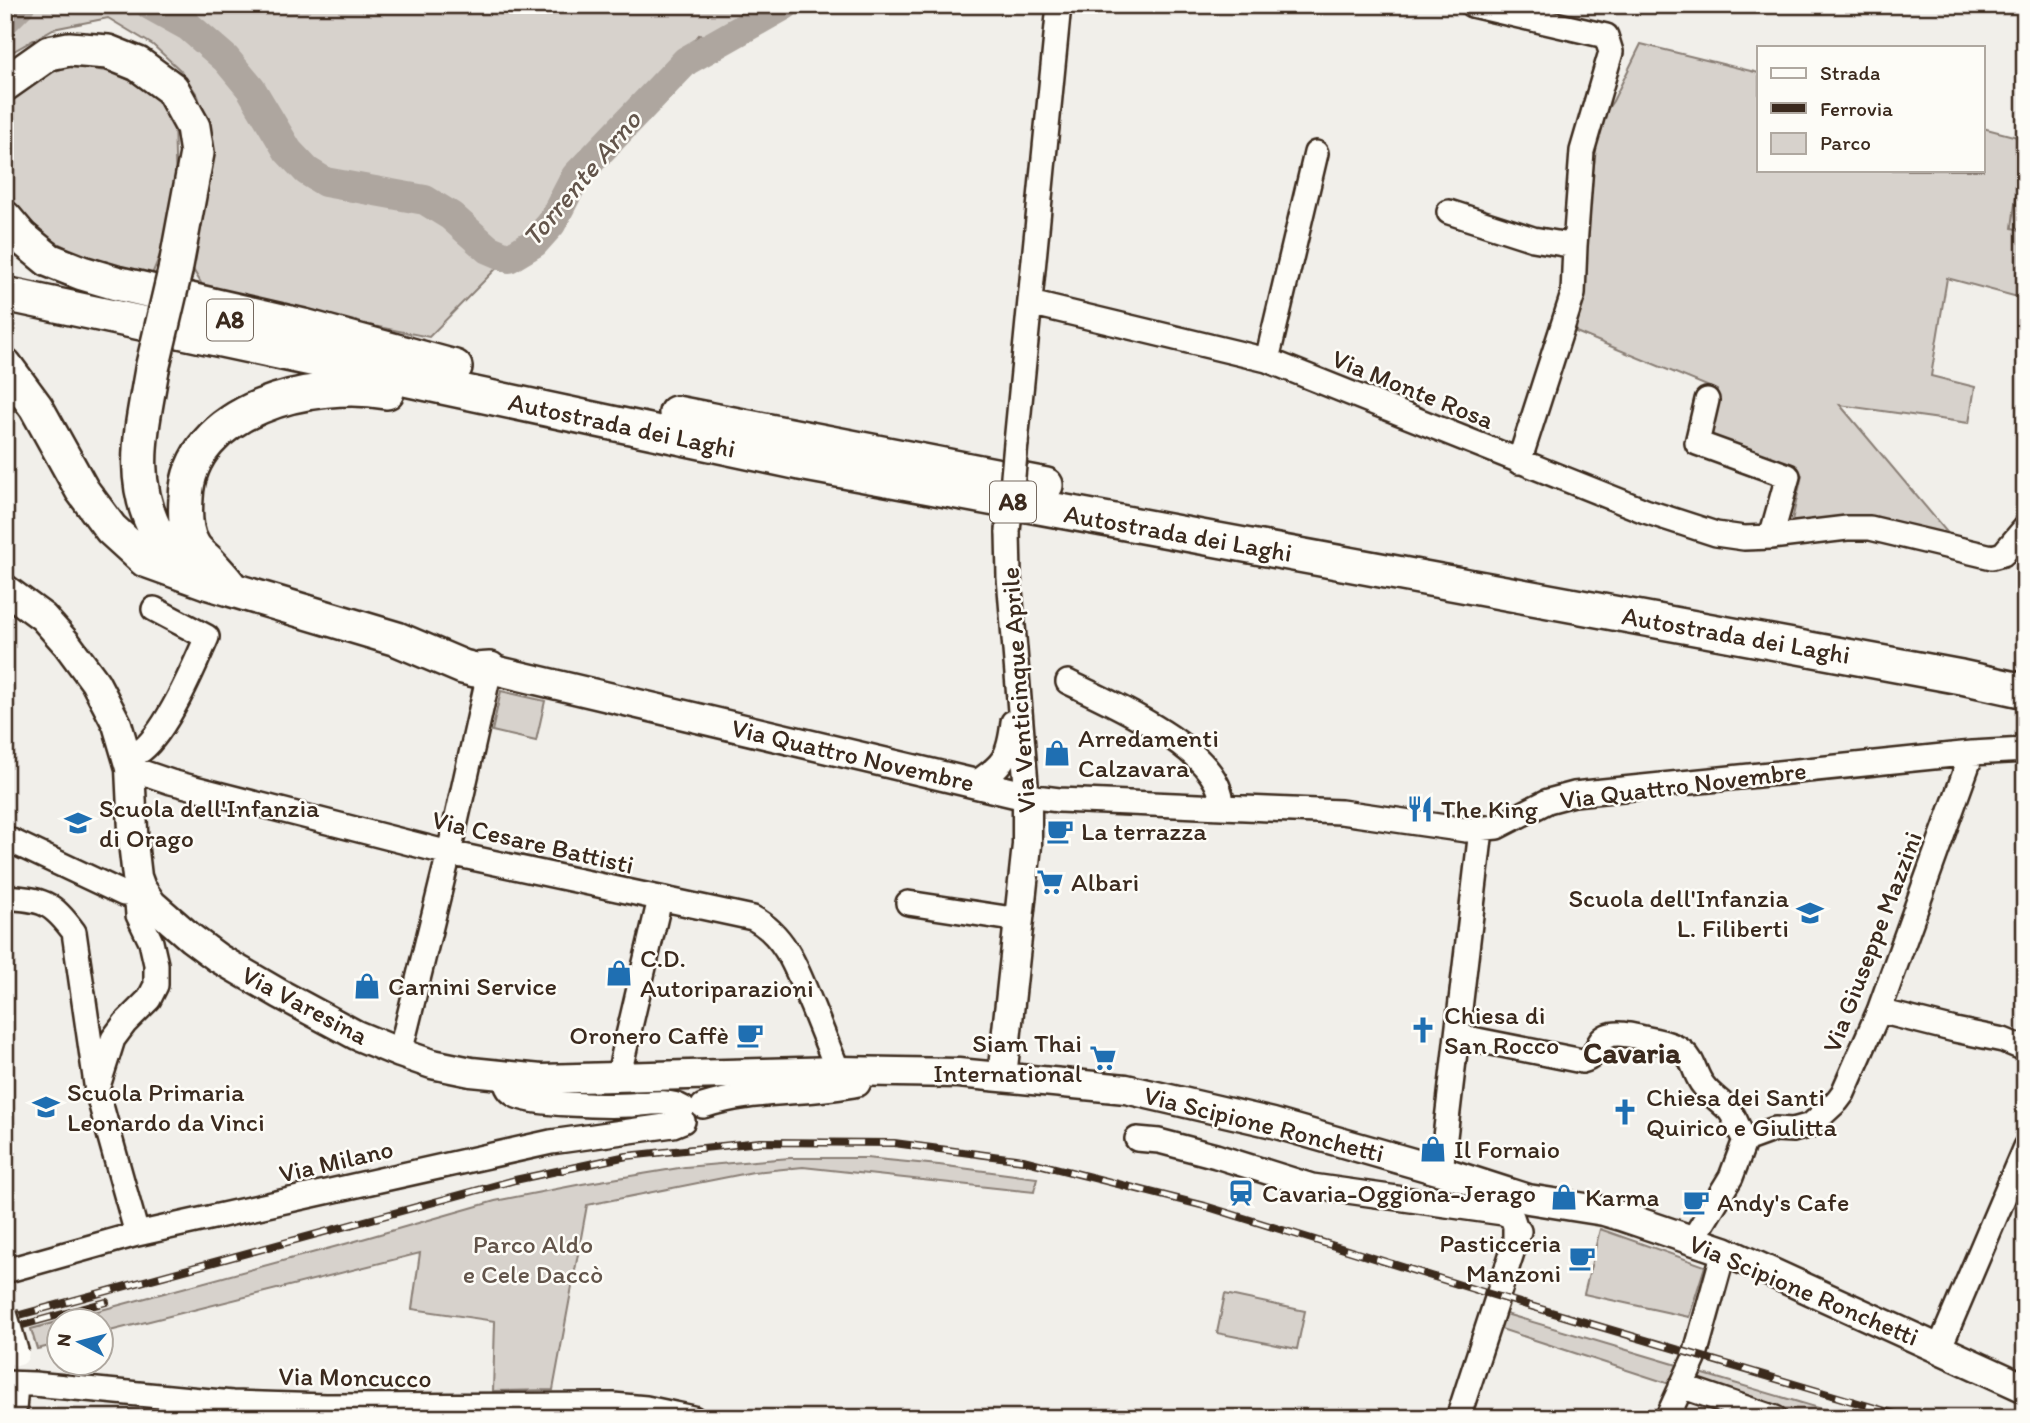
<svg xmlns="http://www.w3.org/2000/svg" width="2030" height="1423" font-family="Itim,sans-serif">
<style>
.green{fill:#d7d2cc;stroke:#897e75;stroke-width:2}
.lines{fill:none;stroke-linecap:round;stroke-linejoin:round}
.river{stroke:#aea69f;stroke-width:30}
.minor-casing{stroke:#3b2a1e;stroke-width:28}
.major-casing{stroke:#3b2a1e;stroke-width:33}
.highway-casing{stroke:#3b2a1e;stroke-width:38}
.minor{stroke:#fdfcf7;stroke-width:23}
.major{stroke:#fdfcf7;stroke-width:28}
.highway{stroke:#fdfcf7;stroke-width:33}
.rail-casing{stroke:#3b2a1e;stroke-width:8}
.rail{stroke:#fdfcf7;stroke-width:5;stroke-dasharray:16;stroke-linecap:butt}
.minor-bridge-casing{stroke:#3b2a1e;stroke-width:28;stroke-linecap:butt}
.highway-bridge-casing{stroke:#3b2a1e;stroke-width:38;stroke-linecap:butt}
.minor-bridge{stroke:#fdfcf7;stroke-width:23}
.highway-bridge{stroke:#fdfcf7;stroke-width:33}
.labels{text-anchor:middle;stroke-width:5;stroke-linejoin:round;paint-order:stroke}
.shield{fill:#fdfcf7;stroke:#75695f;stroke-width:2}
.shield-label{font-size:24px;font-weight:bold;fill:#3b2a1e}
.street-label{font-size:26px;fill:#3b2a1e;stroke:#fdfcf7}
.poi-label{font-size:26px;fill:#3b2a1e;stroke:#fdfcf7;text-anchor:start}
.park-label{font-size:26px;fill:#62544a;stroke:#fdfcf7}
.water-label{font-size:28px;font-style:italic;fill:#63554b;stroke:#fdfcf7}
.quarter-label{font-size:30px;font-weight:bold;fill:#3b2a1e;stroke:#fdfcf7}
</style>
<rect width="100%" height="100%" fill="#f1efea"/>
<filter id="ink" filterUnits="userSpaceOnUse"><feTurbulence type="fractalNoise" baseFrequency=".0143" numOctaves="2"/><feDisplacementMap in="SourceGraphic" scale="14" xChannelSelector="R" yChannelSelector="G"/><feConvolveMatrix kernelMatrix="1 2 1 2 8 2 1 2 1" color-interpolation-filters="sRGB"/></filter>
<g filter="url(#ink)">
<path class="green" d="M5,5H757L718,40L699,35L641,104L559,194L532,232L429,337L207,293L188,261L205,193L212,141L198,96L180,70L153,45L108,18L53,29L5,56Z
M1641,44L1759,73V170H1983V128L2025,139V198L2016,196L2012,228L2025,231V299L1947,278L1931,376L1975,387L1969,423L1840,405L1951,537L1791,525L1802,475L1708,435L1717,390L1576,332L1585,230L1600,120L1613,101Z
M70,66L113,72L156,93L174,121L176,190L160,255L151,277L101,266L46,237L15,204L5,175V110L24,82Z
M501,691L545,701L536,741L492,731Z
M790,1158H866L939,1165L1037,1178L1034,1192L803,1167L753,1172L587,1205L553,1390L493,1391L495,1321L412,1309L420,1253L102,1333V1322H60L59,1344L37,1349L31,1329L345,1244L495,1201L582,1184L685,1167Z
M1600,1229L1705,1266L1689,1317L1584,1294Z
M1225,1294L1305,1311L1297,1349L1217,1333Z
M1499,1312L1684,1367L1676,1386L1501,1329Z
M1697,1372L1852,1418H1794L1693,1384Z"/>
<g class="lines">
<path class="river" d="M150,5L188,26L226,59L251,89L288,151L307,171L325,182L425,200L451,216L488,249L509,258L534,243L551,224L576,176L686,61L785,5
M5,20L20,5"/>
<g class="minor-casing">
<path id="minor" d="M1472,5L1606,36L1611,52L1582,151L1575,246
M1449,212L1533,239L1575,246L1573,294L1519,462
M1030,303L1267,360L1645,511L1716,534L1744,538L1771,537L1847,528H1870L1992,557L2003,554L2025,528
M1267,360L1316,153
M1707,400L1697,443L1788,476L1771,537
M1016,443L1059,5
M1008,532L1009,577L1027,796L1059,800L1341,812L1466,830L1497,827L1548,801L1574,794L1972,753L2025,750
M1068,682C1111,703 1223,750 1222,806
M128,758C132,755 138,753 142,750C167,730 194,667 207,637L154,609
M130,768L171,782L449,853L753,918C787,936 798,973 812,1006C821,1028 829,1049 838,1071
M974,784C1004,765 1009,757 1013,722
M5,838L124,894L141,888
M5,897C43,900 51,901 74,932L97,1091L137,1234
M908,903L1019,920
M1879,1011L1955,1030L2003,1040L2025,1049
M1457,1036L1582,1061C1600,1057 1594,1042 1607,1036C1616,1032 1630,1035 1639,1037C1657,1041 1681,1043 1691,1061C1695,1068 1697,1078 1703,1085C1710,1095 1722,1102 1730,1111C1736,1119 1739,1131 1745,1140
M400,1053L449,853L490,669
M505,1077C506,1085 507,1090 515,1095C532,1105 608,1106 629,1105C647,1104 668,1099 683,1108
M618,1078L660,899
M99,1083L113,1039L125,1023L149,999L156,985V964L151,942L138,915L137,902L141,888
M703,1106C754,1089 807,1095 858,1084L864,1072
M1137,1139L1159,1141L1216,1156L1312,1186L1503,1213L1512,1217L1515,1226V1247
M1441,1171L1481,830
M1692,1241L1731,1177L1745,1140L1775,1129L1793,1130L1811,1125L1837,1101L1843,1093L1879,1011L1972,753
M5,1271L137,1234L551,1142L673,1125L683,1121
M1939,1349L2025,1147
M5,1383L34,1384L232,1403L326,1406L613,1405L646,1408L693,1418
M1681,1386L1775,1418
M8,1418L14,1411L16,1384
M1458,1418L1519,1231
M1667,1418L1694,1359L1724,1251"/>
</g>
<g class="major-casing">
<path id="major" d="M5,589L43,617L67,644L95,682L117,724L130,768L134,851L137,877L141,888L152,904L191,938L218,958L280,994L356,1035L400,1053L432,1064L471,1072L541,1079L838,1071L958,1073L1126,1089L1273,1123L1441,1171L1528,1199L1604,1211L1621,1216L1724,1251L2025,1388
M490,669L1027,796V845L1002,1077"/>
</g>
<g class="highway-casing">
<path id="highway" d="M5,84L49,53L69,49L108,52L138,64L172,89L193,127L197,153L175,271
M5,218L21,237L49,260L82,273L116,283L304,326L455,367
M5,294L800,463L1961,677L2025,691
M5,365L36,407L82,490L111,529L145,560L206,582L397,639L463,667L475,670L490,669
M152,369C142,429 127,481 159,537C164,545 168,553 174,560C179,564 186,568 192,572
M676,413L1046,485
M232,589C225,579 216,570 208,561C203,556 196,551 193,545C185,532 185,512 186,498C189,408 315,379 387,392"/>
</g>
<use href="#minor" class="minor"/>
<use href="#major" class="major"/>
<use href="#highway" class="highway"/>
<g class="rail-casing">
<path id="rail" d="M5,1319L515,1180L627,1156L760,1142L894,1143L1023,1160L1205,1206L1483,1292L1909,1418
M5,1330L106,1302"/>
</g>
<use href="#rail" class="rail"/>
<g class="minor-bridge-casing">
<path id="minor-bridge" d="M1008,532L1016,443
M5,1313L17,1354"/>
</g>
<g class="highway-bridge-casing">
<path id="highway-bridge" d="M152,369L175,271"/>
</g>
<use href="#minor-bridge" class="minor-bridge"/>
<use href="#highway-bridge" class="highway-bridge"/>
</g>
</g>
<defs>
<g id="shop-bare" transform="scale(2.1)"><path d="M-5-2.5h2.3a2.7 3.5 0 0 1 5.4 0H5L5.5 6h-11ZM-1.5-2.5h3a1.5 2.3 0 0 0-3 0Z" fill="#1f6fb2" stroke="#fdfcf7" stroke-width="2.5" paint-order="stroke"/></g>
<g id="restaurant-bare" transform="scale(2.1)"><path d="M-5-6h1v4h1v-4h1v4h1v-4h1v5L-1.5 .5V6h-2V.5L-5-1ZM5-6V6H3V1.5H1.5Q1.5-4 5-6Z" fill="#1f6fb2" stroke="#fdfcf7" stroke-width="2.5" paint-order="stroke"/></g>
<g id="school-bare" transform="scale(2.1)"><path d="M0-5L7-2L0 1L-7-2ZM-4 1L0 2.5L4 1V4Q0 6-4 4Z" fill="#1f6fb2" stroke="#fdfcf7" stroke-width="2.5" paint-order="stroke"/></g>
<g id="cafe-bare" transform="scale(2.1)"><path d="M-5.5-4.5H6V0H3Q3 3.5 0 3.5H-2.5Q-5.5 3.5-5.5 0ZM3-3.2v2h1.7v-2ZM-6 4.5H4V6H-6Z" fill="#1f6fb2" stroke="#fdfcf7" stroke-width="2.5" paint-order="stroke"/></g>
<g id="supermarket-bare" transform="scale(2.1)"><path d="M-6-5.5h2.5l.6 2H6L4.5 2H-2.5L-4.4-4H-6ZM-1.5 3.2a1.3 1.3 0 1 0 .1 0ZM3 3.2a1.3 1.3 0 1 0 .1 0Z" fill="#1f6fb2" stroke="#fdfcf7" stroke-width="2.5" paint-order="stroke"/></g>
<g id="church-bare" transform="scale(2.1)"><path d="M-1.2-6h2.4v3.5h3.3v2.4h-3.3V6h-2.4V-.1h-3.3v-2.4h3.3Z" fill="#1f6fb2" stroke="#fdfcf7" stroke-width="2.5" paint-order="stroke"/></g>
<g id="station-bare" transform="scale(2.1)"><path d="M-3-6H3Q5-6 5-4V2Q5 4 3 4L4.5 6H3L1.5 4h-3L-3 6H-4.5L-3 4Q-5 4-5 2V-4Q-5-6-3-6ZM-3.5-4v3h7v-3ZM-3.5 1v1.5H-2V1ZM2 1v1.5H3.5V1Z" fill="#1f6fb2" stroke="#fdfcf7" stroke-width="2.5" paint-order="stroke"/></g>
</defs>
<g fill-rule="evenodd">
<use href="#shop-bare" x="1057" y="753"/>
<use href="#restaurant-bare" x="1420" y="809"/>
<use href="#school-bare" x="78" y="823"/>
<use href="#cafe-bare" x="1060" y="831"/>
<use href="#supermarket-bare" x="1050" y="882"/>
<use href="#school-bare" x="1810" y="913"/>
<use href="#shop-bare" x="619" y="973"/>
<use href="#shop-bare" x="367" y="986"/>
<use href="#church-bare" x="1423" y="1030"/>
<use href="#cafe-bare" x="750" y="1035"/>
<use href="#supermarket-bare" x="1103" y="1058"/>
<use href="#school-bare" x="46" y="1107"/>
<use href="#church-bare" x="1625" y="1112"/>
<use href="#shop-bare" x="1433" y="1149"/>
<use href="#station-bare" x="1241" y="1193"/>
<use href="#shop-bare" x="1564" y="1197"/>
<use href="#cafe-bare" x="1696" y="1202"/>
<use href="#cafe-bare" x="1582" y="1258"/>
</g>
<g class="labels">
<g class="shield">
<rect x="207" y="299.5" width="46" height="41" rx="5"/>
<rect x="990" y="481.5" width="46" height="41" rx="5"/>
</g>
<g class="shield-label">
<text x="230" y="328">A8</text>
<text x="1013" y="510">A8</text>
</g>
<g class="street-label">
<text transform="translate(1413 389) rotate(22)" y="9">Via Monte Rosa</text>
<text transform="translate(622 425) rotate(12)" y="9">Autostrada dei Laghi</text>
<text transform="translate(1178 533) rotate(10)" y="9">Autostrada dei Laghi</text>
<text transform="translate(1736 635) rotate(10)" y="9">Autostrada dei Laghi</text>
<text transform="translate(1018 690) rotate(-94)" y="9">Via Venticinque Aprile</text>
<text transform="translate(853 755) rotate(13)" y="9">Via Quattro Novembre</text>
<text transform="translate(1683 785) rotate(-7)" y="9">Via Quattro Novembre</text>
<text transform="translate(533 842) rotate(13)" y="9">Via Cesare Battisti</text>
<text transform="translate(1872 942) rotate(-69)" y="9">Via Giuseppe Mazzini</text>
<text transform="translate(305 1005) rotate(28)" y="9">Via Varesina</text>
<text transform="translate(1264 1124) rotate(14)" y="9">Via Scipione Ronchetti</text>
<text transform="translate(336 1161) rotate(-13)" y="9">Via Milano</text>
<text transform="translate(1804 1290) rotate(23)" y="9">Via Scipione Ronchetti</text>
<text transform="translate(355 1377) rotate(1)" y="9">Via Moncucco</text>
</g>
<g class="poi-label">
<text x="1078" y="747">Arredamenti<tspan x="1078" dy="30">Calzavara</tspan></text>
<text x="99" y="817">Scuola dell'Infanzia<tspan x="99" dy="30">di Orago</tspan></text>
<text x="1441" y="818">The King</text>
<text x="1081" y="840">La terrazza</text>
<text x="1071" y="891">Albari</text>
<text x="1789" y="907" text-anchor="end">Scuola dell'Infanzia<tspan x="1789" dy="30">L. Filiberti</tspan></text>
<text x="640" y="967">C.D.<tspan x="640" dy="30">Autoriparazioni</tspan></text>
<text x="388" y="995">Carnini Service</text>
<text x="1444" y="1024">Chiesa di<tspan x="1444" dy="30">San Rocco</tspan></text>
<text x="729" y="1044" text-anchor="end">Oronero Caffè</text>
<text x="1082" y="1052" text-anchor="end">Siam Thai<tspan x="1082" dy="30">International</tspan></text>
<text x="67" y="1101">Scuola Primaria<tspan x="67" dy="30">Leonardo da Vinci</tspan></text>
<text x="1646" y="1106">Chiesa dei Santi<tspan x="1646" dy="30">Quirico e Giulitta</tspan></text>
<text x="1454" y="1158">Il Fornaio</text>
<text x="1262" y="1202">Cavaria-Oggiona-Jerago</text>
<text x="1585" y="1206">Karma</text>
<text x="1717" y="1211">Andy's Cafe</text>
<text x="1561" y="1252" text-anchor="end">Pasticceria<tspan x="1561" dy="30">Manzoni</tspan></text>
</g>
<g class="park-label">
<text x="533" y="1253">Parco Aldo<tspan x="533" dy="30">e Cele Daccò</tspan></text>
</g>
<g class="water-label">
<text transform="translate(581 178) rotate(-50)" y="10">Torrente Arno</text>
</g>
<g class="quarter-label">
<text x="1632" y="1063">Cavaria</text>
</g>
</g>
<rect width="2030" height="1423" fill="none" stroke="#fdfcf7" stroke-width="28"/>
<rect x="14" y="14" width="2002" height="1395" fill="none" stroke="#3b2a1e" stroke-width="2.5" filter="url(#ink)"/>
<rect x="1757" y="46" width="228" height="126" fill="#fdfcf7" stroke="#afa8a0" stroke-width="2"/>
<rect x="1771" y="68" width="35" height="10" fill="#fdfcf7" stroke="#afa8a0" stroke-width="2"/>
<text x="1820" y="80" font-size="21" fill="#3b2a1e">Strada</text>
<rect x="1771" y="103" width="35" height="10" fill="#3b2a1e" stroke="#afa8a0" stroke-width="2"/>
<text x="1820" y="116" font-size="21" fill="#3b2a1e">Ferrovia</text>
<rect x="1771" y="133" width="35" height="21" fill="#d7d2cc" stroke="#afa8a0" stroke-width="2"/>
<text x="1820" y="150" font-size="21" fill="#3b2a1e">Parco</text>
<g transform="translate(80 1342) rotate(277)"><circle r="33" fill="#fdfcf7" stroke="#afa8a0" stroke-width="2"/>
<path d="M0-5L12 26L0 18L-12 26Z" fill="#1f6fb2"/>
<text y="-10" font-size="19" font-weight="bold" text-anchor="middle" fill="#3b2a1e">N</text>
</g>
</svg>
